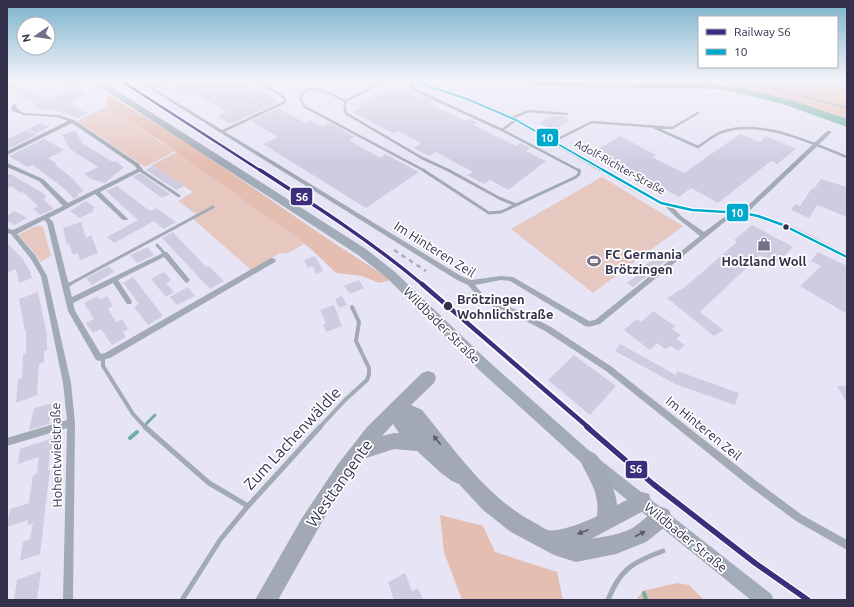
<svg xmlns="http://www.w3.org/2000/svg" width="854" height="607" font-family="Ubuntu,sans-serif">
<style>
.green{fill:#e7c8c1}
.forest{fill:#e4beb1}
.water{fill:#72aea0}
.lines{fill:none;stroke-linecap:round;stroke-linejoin:round}
.stream-far1{stroke:#72aea0;stroke-width:3}
.stream{stroke:#72aea0;stroke-width:4}
.river{fill:#72aea0;fill-rule:evenodd}
.building{fill:#cfcce1}
.lane-far3{stroke:#a2aab4;stroke-width:2.5}
.lane-far2{stroke:#a2aab4;stroke-width:3}
.lane-far1{stroke:#a2aab4;stroke-width:4}
.lane{stroke:#a2aab4;stroke-width:5}
.street{fill:#a2aab4;fill-rule:evenodd}
.primary{fill:#a2acb8;fill-rule:evenodd}
.highway{fill:#a2a8b4;fill-rule:evenodd}
.rail{stroke:#aaadb9;stroke-width:2.5;stroke-dasharray:4.5 4.5;stroke-linecap:butt}
.bus-1-far1-casing{stroke:#fff;stroke-width:4}
.bus-1-casing{stroke:#fff;stroke-width:5}
.bus-1-far1{stroke:#00a9ce;stroke-width:2}
.bus-1{stroke:#00a9ce;stroke-width:2.5}
.rail-1-far3-casing{stroke:#fff;stroke-width:4.5}
.rail-1-far2-casing{stroke:#fff;stroke-width:6}
.rail-1-far1-casing{stroke:#fff;stroke-width:8}
.rail-1-casing{stroke:#fff;stroke-width:8}
.rail-1-far3{stroke:#3d2d7c;stroke-width:2.5}
.rail-1-far2{stroke:#3d2d7c;stroke-width:3.5}
.rail-1-far1{stroke:#3d2d7c;stroke-width:4.5}
.rail-1{stroke:#3d2d7c;stroke-width:5.5}
.oneway{fill:#5a5b71}
.bus-dot{fill:#34314d;stroke:#fff;stroke-width:1.5}
.labels{text-anchor:middle;stroke-width:3.5;stroke-linejoin:round;paint-order:stroke}
.far-street-label{font-size:11px;fill:#34314d;stroke:#fff}
.street-label{font-size:13px;fill:#34314d;stroke:#fff}
.poi-label{font-size:13px;font-weight:bold;fill:#34314d;stroke:#fff;text-anchor:start}
.stop-label{font-size:13px;font-weight:bold;fill:#34314d;stroke:#fff;text-anchor:start}
.near-street-label{font-size:16px;fill:#34314d;stroke:#fff}
.line-badge{stroke:#fff;stroke-width:1.5}
.badge-label{font-size:11px;text-anchor:middle;font-weight:bold;fill:#fff}
</style>
<rect width="100%" height="100%" fill="#e6e4f5"/>
<path class="green" d="M106,107L175,151L145,167L77,121Z
M177,152L304,244L287,254L280,253L251,270L191,217L196,214L178,201L193,192L152,165Z
M602,177L683,226L593,293L511,229Z
M36,226L43,227L51,256L40,262L33,251L18,235Z"/>
<path class="forest" d="M718,80H847V122L789,102L718,82Z
M108,95L180,138L328,239L391,280L379,283L362,276L336,273L310,248L164,143L106,107Z
M440,515L483,526L495,552L557,572L563,600H462L444,552Z
M677,583L689,585L704,600H636L643,591Z"/>
<path class="water" d="M518,80L639,83L711,82L753,93L750,94L721,89L567,87L530,84Z"/>
<g class="lines">
<path class="stream-far1" d="M146,424L155,415"/>
<path class="stream" d="M130,438L137,432
M644,593L646,600"/>
<path class="river" d="M730,85L791,100L847,119V127L783,104L726,90L725,88Z"/>
</g>
<path class="building" d="M49,80H92V82L73,89L87,93L69,103L75,105L72,107L89,113L79,118L47,108L43,110L33,106L37,104L11,91L21,87L48,100L64,92L75,96L64,86L68,87Z
M192,80H239L279,102L231,124L218,116L227,112L191,91L180,96L168,89Z
M400,88L420,98L423,97L432,101L428,103L465,121L469,119L478,123L474,125L516,146L520,143L530,148L526,151L546,161L508,190L490,180L484,184L467,175L473,172L436,152L429,156L414,148L421,143L398,131L393,133L353,112L362,107L358,105L388,90L392,92Z
M278,108L305,123L310,120L323,127L330,123L355,137L349,140L380,158L385,154L419,172L366,208L263,144L278,137L251,121Z
M551,116H563L570,120L554,130L539,123Z
M40,123L49,127L36,133L28,129Z
M27,130L37,135L7,149V139Z
M75,131L83,144L113,162L115,161L124,167L105,183L91,179L84,174L98,167L70,149L62,135Z
M740,134L760,142L766,136L796,149L777,164L771,161L718,203L691,188L679,197L595,151L620,136L656,155L652,157L684,173Z
M44,139L64,150L48,158L57,164L55,165L71,177L84,191L77,194L79,196L74,199L65,189L33,165L27,167L9,156Z
M153,166L184,186L176,190L146,170Z
M140,173L170,194L162,198L133,177Z
M7,174L12,175L43,193L47,197L43,199L54,209L40,215L33,209L38,206L23,192L21,193L11,186L7,188Z
M821,179L847,187V217L817,205L809,218L791,210L795,204L800,206L812,188L814,189Z
M117,186L150,211L156,208L176,222L164,229L154,221L114,243L107,237L138,220L106,191Z
M86,201L95,208L92,209L94,211L80,218L70,211Z
M14,211L27,218L15,225L7,221V216Z
M81,222L86,238L91,235L98,253L80,260L78,253L73,255L69,244L67,245L63,228Z
M752,225L793,247L776,264L760,255L700,312L723,330L714,336L667,298L685,287L737,242L734,240Z
M173,232L206,267L209,266L224,281L210,289L207,286L162,238Z
M7,243L22,258L30,271L32,278L19,283L16,269L7,273Z
M148,247L154,255L137,263L130,255Z
M664,251L672,256L633,287L627,283L647,268L644,266Z
M818,252L847,266V314L800,286L821,266L811,261Z
M315,256L323,271L316,274L313,266L308,268L304,260Z
M109,266L114,272L92,285L86,278Z
M164,272L171,280L166,283L174,292L166,297L151,279Z
M133,277L163,316L148,325L134,307L139,304L123,283Z
M359,280L364,288L350,294L344,286Z
M188,287L195,296L177,305L170,297Z
M38,292L47,335V350L44,351V362L39,364L37,395L16,403L18,379L22,378L23,354L26,353V330L25,331L19,299Z
M98,296L100,300L107,296L113,306L108,309L116,322L122,319L128,329L123,332L126,337L112,345L101,329L93,333L86,323L94,319L84,303Z
M342,296L347,305L339,308L335,299Z
M334,305L342,326L326,332L323,325L326,323L320,310Z
M653,311L675,326L672,329L681,335L676,339L685,345L678,351L671,346L665,349L657,343L650,350L624,330L637,319L641,322Z
M620,344L676,375L677,371L739,393L735,405L675,384L615,351Z
M574,355L616,386L590,415L548,380Z
M837,386H847V403Z
M53,403L49,424L29,430L34,408Z
M53,438L52,453H50L48,470L50,469L40,554L20,561L23,542L30,539L33,523L28,525V520L7,527L10,509L29,503L33,475L37,473L39,457L18,464L20,449Z
M41,571L37,600H14L17,580Z
M405,573L412,591L418,588L423,600H394L388,582Z"/>
<g class="lines">
<path class="lane-far3" d="M388,80L345,101C332,95 308,79 300,98L305,107L425,171
M415,81L411,86L415,90L502,130
M151,87L171,80
M345,101V111L347,114L422,158L450,171
M512,118L529,111L567,114
M516,120L502,130L580,171
M651,126L698,147C706,142 713,135 722,132C760,118 811,143 847,157
M223,131L285,102V99L278,93L251,80
M554,141L592,122L672,128L698,113"/>
<path class="lane-far2" d="M140,170L179,196
M423,170L489,213L501,212L576,177L579,174V170
M448,170L499,198L516,205
M157,245L165,254
M68,285L213,207"/>
<path class="lane-far1" d="M66,286L70,284
M103,358V366L133,414L146,428
M319,428L345,400L367,380L369,374V368L356,341L359,322L352,307"/>
<path class="lane" d="M145,427L209,483L248,506
M182,600L220,540L248,506L320,427
M608,600C620,569 633,562 663,551"/>
<path class="street" d="M21,80H25L7,89V86Z
M136,80H140L461,276L471,280L501,276L513,277L589,321L595,320L700,236L677,218L665,206L659,204L634,191L514,121L465,100L408,81V80H413L469,98L518,119L638,189L663,202L692,208L742,211L827,131H831V133L748,212C783,219 815,238 847,254V259L781,226L757,218L743,215L727,220L600,324C595,325 590,328 585,326L510,281L501,280L475,285L486,298L522,312L551,327L612,367L755,480L802,515L847,540V550L796,521L749,486L606,371L545,331L516,316L482,302L468,285L457,280ZM673,207L692,212L733,214L723,218L704,232L681,216Z
M740,80H745L847,107V109Z
M13,104L17,105L16,108L24,113L58,115L74,120L139,164L143,170L100,192L127,218L128,219L127,220H123L95,194L49,218L53,222L72,297L165,252H167L190,280L187,283L185,282L164,257L118,280L131,300L132,302L131,304H127L113,283L73,303L75,311L101,354L105,353L271,258H273L276,260L275,262L110,358L99,361L96,360L68,311L47,223L44,220L17,234L35,255L47,276L71,383L75,423L73,600H63L67,428L7,446V438L67,420L63,383L41,276L31,259L11,234L7,233V228L13,230L63,206L39,181L7,167V163L43,179L68,203L137,169L135,166L72,123L7,155V151L68,121L57,117L23,115L11,110V109Z"/>
<path class="primary" d="M93,80H100L366,249L395,272L487,360L594,455L771,594L774,600H751L584,465L477,368L387,278L358,255L93,82Z"/>
<path class="highway" d="M428,371L434,373L436,378L434,383L411,405L422,410C455,450 487,498 535,523C539,525 544,529 548,530C558,533 588,521 597,516C600,491 589,481 580,460L583,454L589,451C591,452 593,452 595,454C604,461 617,494 617,505L642,492L649,494L651,501L649,508L591,539C605,536 621,535 634,527C643,521 651,512 662,507L669,510L672,517L669,524L646,542L616,554L576,562L554,555L511,532L483,510L459,484L452,481L441,473L417,451L394,449L363,459L327,513L278,600H255L302,518L338,464L367,427L422,373ZM393,424L399,433H394L382,436Z"/>
<path class="rail" d="M394,250L426,271"/>
<g class="bus-1-far1-casing">
<path id="bus-1-far1" d="M410,80L467,99L516,120L605,171"/>
</g>
<g class="bus-1-casing">
<path id="bus-1" d="M603,170L661,203L692,210L743,213L758,216L783,225L847,257"/>
</g>
<use href="#bus-1-far1" class="bus-1-far1"/>
<use href="#bus-1" class="bus-1"/>
<g class="rail-1-far3-casing">
<path id="rail-1-far3" d="M120,80L261,171"/>
</g>
<g class="rail-1-far2-casing">
<path id="rail-1-far2" d="M260,170C316,206 372,242 423,285"/>
</g>
<g class="rail-1-far1-casing">
<path id="rail-1-far1" d="M422,284L589,428"/>
</g>
<g class="rail-1-casing">
<path id="rail-1" d="M587,427L653,484L755,563L808,600"/>
</g>
<use href="#rail-1-far3" class="rail-1-far3"/>
<use href="#rail-1-far2" class="rail-1-far2"/>
<use href="#rail-1-far1" class="rail-1-far1"/>
<use href="#rail-1" class="rail-1"/>
</g>
<defs><path id="oneway-solid" d="M-6-.8H1V-3.2L6.5 0L1 3.2V.8H-6Z"/></defs>
<g class="oneway">
<use href="#oneway-solid" transform="translate(437 440) rotate(-129)"/>
<use href="#oneway-solid" transform="translate(583 532) rotate(159)"/>
<use href="#oneway-solid" transform="translate(640 534) rotate(-27)"/>
</g>
<linearGradient id="sky" x2="0" y2="1"><stop stop-color="#79b2cb"/><stop offset="0.49" stop-color="#f4f3fa"/><stop offset="1" stop-color="#f4f3fa" stop-opacity="0"/></linearGradient>
<rect width="854" height="164" fill="url(#sky)"/>
<defs>
<g id="shop-bare" transform="scale(1.08)"><path d="M-5-2.5h2.3a2.7 3.5 0 0 1 5.4 0H5L5.5 6h-11ZM-1.5-2.5h3a1.5 2.3 0 0 0-3 0Z" fill="#727088" stroke="#fff" stroke-width="2.5" paint-order="stroke"/></g>
<g id="stadium-bare" transform="scale(1.08)"><path d="M0-5a6.5 5 0 1 0 0 10a6.5 5 0 1 0 0-10ZM-3.5-1.8h7v3.6h-7Z" fill="#727088" stroke="#fff" stroke-width="2.5" paint-order="stroke"/></g>
</defs>
<g fill-rule="evenodd">
<use href="#shop-bare" x="764" y="244"/>
<use href="#stadium-bare" x="594" y="261"/>
</g>
<g class="bus-dot">
<circle cx="786" cy="227" r="3.5"/>
<circle cx="448" cy="306" r="5"/>
</g>
<g class="labels">
<g class="far-street-label">
<text transform="translate(620 167) rotate(29)" y="4">Adolf-Richter-Straße</text>
</g>
<g class="street-label">
<text transform="translate(435 249) rotate(32)" y="5">Im Hinteren Zeil</text>
<text transform="translate(442 325) rotate(45)" y="5">Wildbader Straße</text>
<text transform="translate(704 428) rotate(39)" y="5">Im Hinteren Zeil</text>
<text transform="translate(56 455) rotate(-91)" y="5">Hohentwielstraße</text>
<text transform="translate(686 537) rotate(39)" y="5">Wildbader Straße</text>
</g>
<g class="poi-label">
<text x="605" y="259">FC Germania<tspan x="605" dy="15">Brötzingen</tspan></text>
<text x="764" y="266" text-anchor="middle">Holzland Woll</text>
</g>
<g class="stop-label">
<text x="457" y="304">Brötzingen<tspan x="457" dy="15">Wohnlichstraße</tspan></text>
</g>
<g class="near-street-label">
<text transform="translate(292 438) rotate(-47)" y="6">Zum Lachenwäldle</text>
<text transform="translate(339 483) rotate(-55)" y="6">Westtangente</text>
</g>
</g>
<g class="line-badge">
<rect x="536" y="128" width="23" height="19" rx="4" fill="#00a9ce"/>
<rect x="290" y="187" width="23" height="19" rx="4" fill="#3d2d7c"/>
<rect x="726" y="203" width="23" height="19" rx="4" fill="#00a9ce"/>
<rect x="625" y="460" width="23" height="19" rx="4" fill="#3d2d7c"/>
</g>
<g class="badge-label">
<text x="547" y="142">10</text>
<text x="302" y="201">S6</text>
<text x="737" y="217">10</text>
<text x="636" y="473">S6</text>
</g>
<rect width="854" height="607" fill="none" stroke="#34314d" stroke-width="16"/>
<rect x="698" y="16" width="140" height="52" fill="#ffffff" stroke="#aeadb8"/>
<rect x="706" y="29" width="20" height="6" fill="#3d2d7c" stroke="#aeadb8"/>
<text x="734" y="36" font-size="12" fill="#34314d">Railway S6</text>
<rect x="706" y="49" width="20" height="6" fill="#00a9ce" stroke="#aeadb8"/>
<text x="734" y="56" font-size="12" fill="#34314d">10</text>
<g transform="translate(36 36) rotate(257)"><circle r="19" fill="#ffffff" stroke="#aeadb8"/>
<path d="M0-3L7 15L0 10L-7 15Z" fill="#727088"/>
<text y="-6" font-size="11" font-weight="bold" text-anchor="middle" fill="#34314d">N</text>
</g>
</svg>
